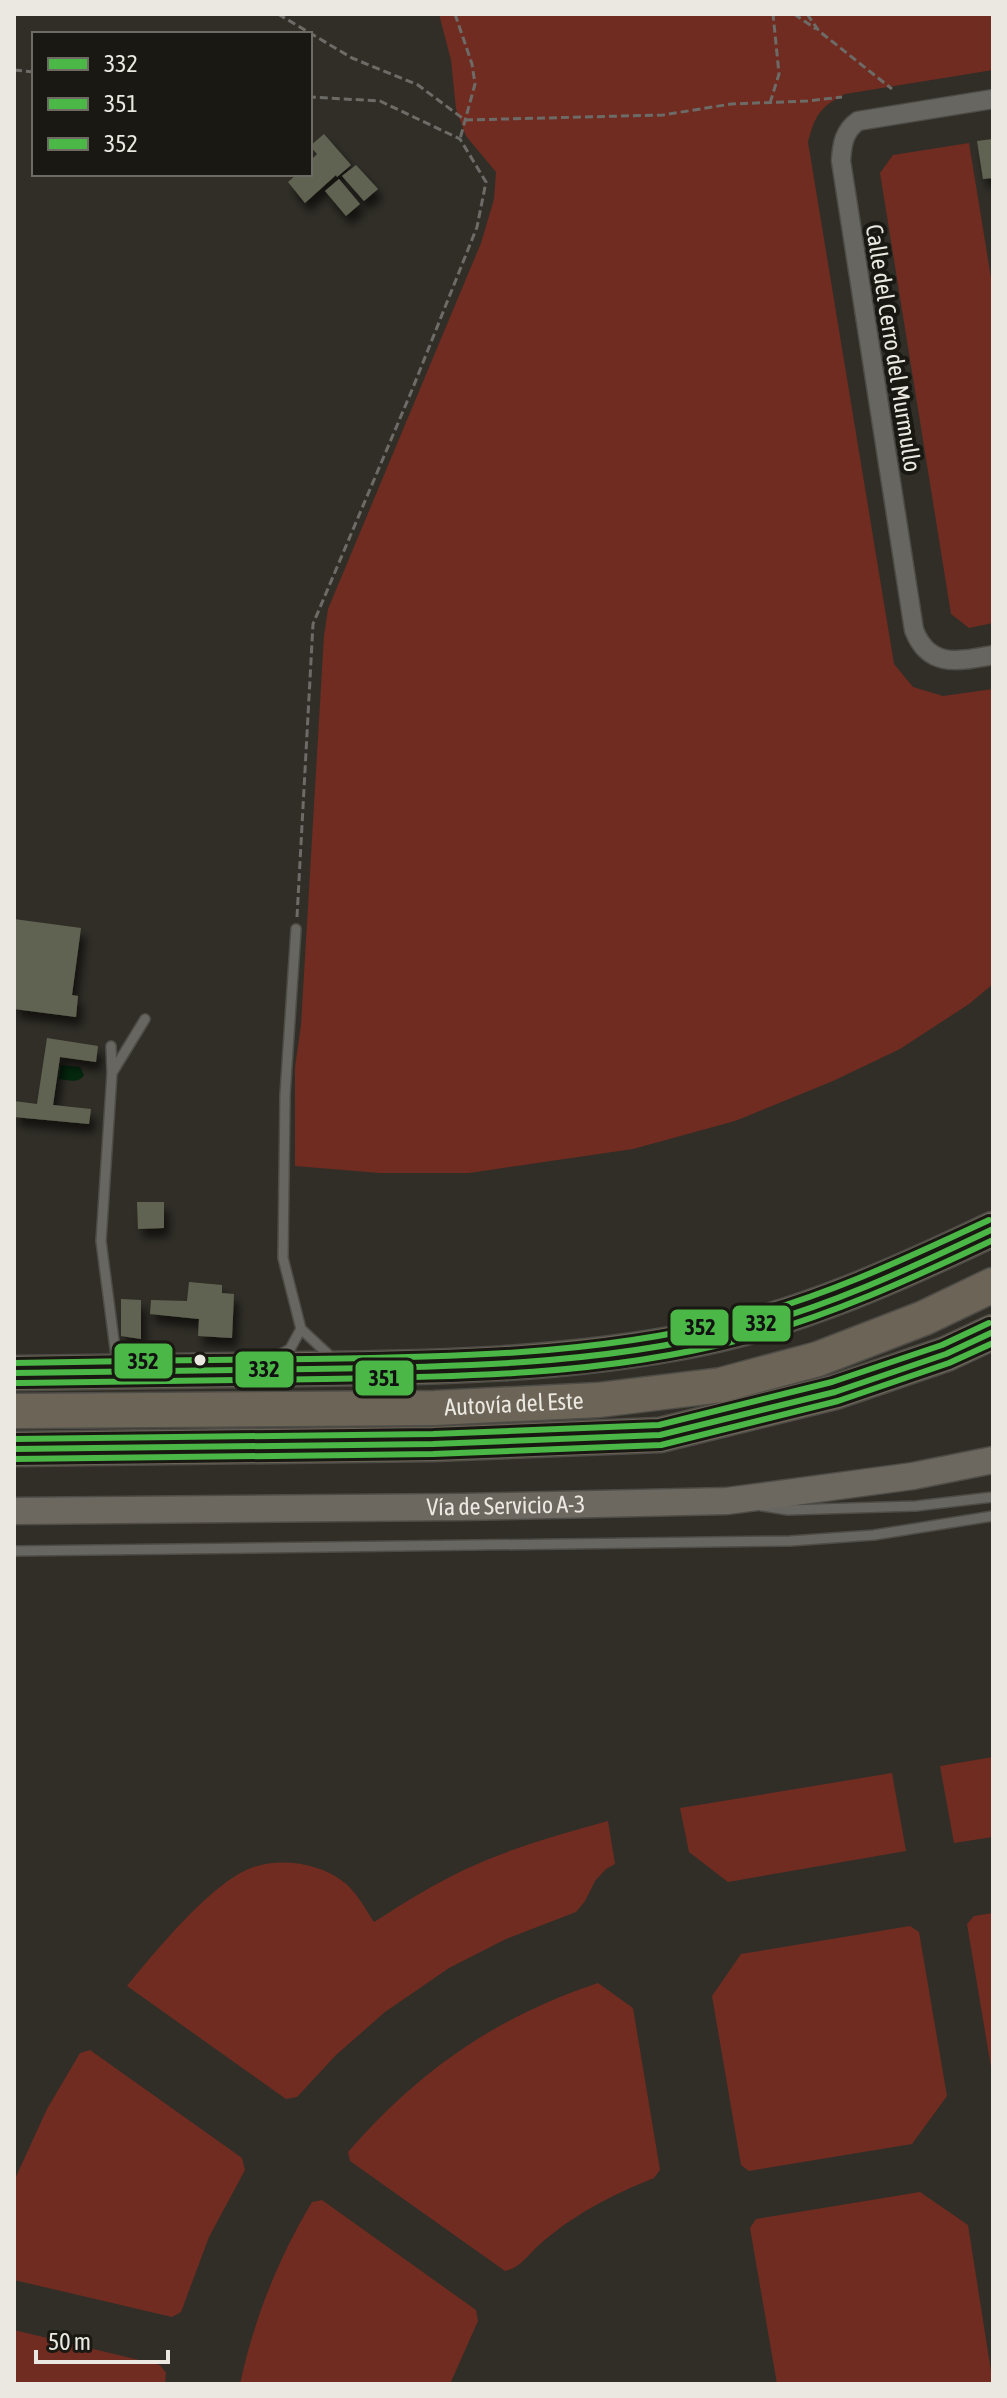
<svg xmlns="http://www.w3.org/2000/svg" width="1007" height="2398" font-family="'Asap Condensed',sans-serif">
<style>
.green{fill:#702c21}
.water{fill:#04280e}
.building{fill:#616451;filter:url(#shadow)}
.lines{fill:none;stroke-linecap:round;stroke-linejoin:round}
.lane-casing{stroke:#4e4c46;stroke-width:12}
.street-casing{stroke:#4e4c46;stroke-width:21}
.secondary-casing{stroke:#4e4c46;stroke-width:29}
.highway-casing{stroke:#4e4c46;stroke-width:37}
.path{stroke:#6d6b67;stroke-width:3;stroke-dasharray:8 4;stroke-linecap:butt}
.lane{stroke:#686660;stroke-width:9}
.street{stroke:#686660;stroke-width:18}
.secondary{stroke:#6c6860;stroke-width:26}
.highway{stroke:#6c6457;stroke-width:34}
.bus-1-casing{stroke:#1a1812;stroke-width:12}
.bus-2-casing{stroke:#1a1812;stroke-width:12}
.bus-3-casing{stroke:#1a1812;stroke-width:12}
.bus-1{stroke:#4ab747;stroke-width:6}
.bus-2{stroke:#4ab747;stroke-width:6}
.bus-3{stroke:#4ab747;stroke-width:6}
.bus-dot{fill:#eae8e0;stroke:#1a1812;stroke-width:3}
.labels{text-anchor:middle;stroke-width:8;stroke-linejoin:round;paint-order:stroke}
.street-label{font-size:24px;fill:#eae8e0;stroke:#1a1812}
.line-badge{stroke:#1a1812;stroke-width:3}
.pale-badge-label{font-size:22px;text-anchor:middle;font-weight:bold;fill:#111}
</style>
<defs>
<filter id="shadow"><feDropShadow dx="5" dy="9" stdDeviation="4" flood-color="#0009"/></filter>
</defs>
<rect width="100%" height="100%" fill="#302e27"/>
<path class="green" d="M439,14H993V70L845,94C820,107 815,115 808,142L894,664L913,687L943,696L993,689V984L969,1004L900,1049L833,1081L735,1121L633,1149L469,1173H380L295,1166V1067L301,1025L324,636L328,609L481,243L494,199L496,172L466,136L456,109L451,60Z
M969,143L993,290V623L969,628L951,614L880,173L893,155Z
M993,1757V1837L954,1843L940,1766Z
M892,1773L906,1851L728,1882L689,1852L680,1808Z
M608,1821L615,1864L606,1869L595,1881L585,1901L576,1912L506,1939L449,1968L385,2012L336,2055L297,2097L286,2099L127,1986C155,1952 211,1883 251,1868C281,1857 320,1863 345,1883C358,1894 365,1909 374,1922C404,1903 434,1884 466,1869C511,1848 560,1834 608,1821Z
M993,1913V2079L967,1924L974,1916Z
M910,1926L919,1932L947,2096L912,2144L749,2171L741,2165L712,1996L741,1954Z
M598,1983L633,2008L660,2170L654,2178C612,2195 574,2214 539,2245C528,2255 520,2268 505,2271L350,2161L348,2152C420,2070 494,2018 598,1983Z
M90,2050L242,2158L245,2170L209,2237L181,2312L172,2317L14,2280V2181L47,2109L80,2053Z
M920,2192L968,2225L993,2384H777L750,2228L756,2219Z
M322,2200L476,2310L478,2321L450,2384H240C254,2319 278,2259 312,2202Z
M14,2330L160,2365L166,2373L165,2384H14Z"/>
<path class="water" d="M61,1065L80,1067L84,1075C79,1084 68,1080 59,1079Z"/>
<path class="building" d="M324,134L351,165L337,177L336,175L305,203L288,182L297,174H310V161L317,154L310,146Z
M993,139V178L983,179L977,141Z
M356,165L378,189L364,201L342,176Z
M339,179L360,204L346,216L325,191Z
M14,919L81,928L72,995L78,996L76,1017L14,1009Z
M47,1038L98,1046L96,1062L60,1057L53,1105L91,1109L89,1124L14,1117V1101L37,1104Z
M137,1202H164V1228L138,1229Z
M189,1282L222,1285V1293L234,1294L232,1338L198,1336L199,1319L150,1314L151,1300L187,1301Z
M121,1299L141,1300V1339L121,1336Z"/>
<g class="lines">
<g class="lane-casing">
<path id="lane" d="M296,929L285,1095L283,1258L301,1329L330,1356L337,1358
M111,1046L112,1073
M275,1357L290,1349L301,1329
M117,1364L101,1241L112,1073L145,1019
M762,1506L788,1510L916,1506L993,1497
M14,1551L790,1541L874,1535L993,1516"/>
</g>
<g class="street-casing">
<path id="street" d="M993,99L858,121C844,131 842,144 841,161L914,630C929,669 959,661 993,655"/>
</g>
<g class="secondary-casing">
<g id="secondary">
<path id="s1" d="M14,1511L461,1507L727,1501L913,1476L993,1460"/>
</g>
</g>
<g class="highway-casing">
<g id="highway">
<path d="M14,1373C111,1371 208,1370 305,1369C436,1368 569,1365 698,1339C801,1318 899,1274 993,1229"/>
<path id="s2" d="M14,1411L435,1408L598,1400L721,1385L818,1359L924,1318L993,1285"/>
<path d="M14,1449L433,1444L660,1435L835,1392L946,1354L993,1332"/>
</g>
</g>
<path class="path" d="M278,14L352,58L418,85L465,120L663,115L731,104L807,101L842,97
M455,14L472,64L475,84L460,139
M794,14L816,29
M807,14L819,31L892,89
M14,70L34,72
M770,103L779,74L773,14
M297,917L313,624L412,390L477,227L486,182L460,139L380,101L310,97"/>
<use href="#lane" class="lane"/>
<use href="#street" class="street"/>
<use href="#secondary" class="secondary"/>
<use href="#highway" class="highway"/>
<g class="bus-1-casing">
<path id="bus-1" d="M14,1373C113,1371 212,1370 311,1369C453,1367 596,1365 734,1331C824,1309 909,1269 993,1229
M14,1449L433,1444L660,1435L835,1392L946,1354L993,1332"/>
</g>
<g class="bus-2-casing">
<path id="bus-2" d="M14,1383C117,1381 220,1380 324,1379C462,1377 604,1375 739,1340C828,1317 911,1279 993,1240
M14,1459L433,1454L661,1445L838,1401L949,1363L993,1343"/>
</g>
<g class="bus-3-casing">
<path id="bus-3" d="M14,1363C113,1361 211,1360 310,1359C451,1357 593,1355 730,1321C820,1299 905,1259 989,1220
M14,1439L433,1434L659,1425L832,1382L942,1345L989,1323"/>
</g>
<use href="#bus-1" class="bus-1"/>
<use href="#bus-2" class="bus-2"/>
<use href="#bus-3" class="bus-3"/>
</g>
<circle class="bus-dot" cx="200" cy="1360" r="7"/>
<g class="labels">
<g class="street-label">
<text transform="translate(893 348) rotate(81)" y="8">Calle del Cerro del Murmullo</text>
<text dy="8" stroke="none"><textPath href="#s2" startOffset="500">Autovía del Este</textPath></text>
<text dy="8" stroke="none"><textPath href="#s1" startOffset="492">Vía de Servicio A-3</textPath></text>
</g>
</g>
<g class="line-badge">
<rect x="731" y="1304" width="61" height="39" rx="8" fill="#4ab747"/>
<rect x="669" y="1308" width="61" height="39" rx="8" fill="#4ab747"/>
<rect x="113" y="1342" width="61" height="38" rx="8" fill="#4ab747"/>
<rect x="234" y="1350" width="61" height="39" rx="8" fill="#4ab747"/>
<rect x="354" y="1359" width="61" height="38" rx="8" fill="#4ab747"/>
</g>
<g class="pale-badge-label">
<text x="761" y="1331">332</text>
<text x="700" y="1335">352</text>
<text x="143" y="1369">352</text>
<text x="264" y="1377">332</text>
<text x="384" y="1386">351</text>
</g>
<rect width="1007" height="2398" fill="none" stroke="#eae8e0" stroke-width="32"/>
<rect x="32" y="32" width="280" height="144" fill="#1a1812" stroke="#6d6b64" stroke-width="2"/>
<rect x="48" y="58" width="40" height="12" fill="#4ab747" stroke="#6d6b64" stroke-width="2"/>
<text x="104" y="72" font-size="24" fill="#eae8e0">332</text>
<rect x="48" y="98" width="40" height="12" fill="#4ab747" stroke="#6d6b64" stroke-width="2"/>
<text x="104" y="112" font-size="24" fill="#eae8e0">351</text>
<rect x="48" y="138" width="40" height="12" fill="#4ab747" stroke="#6d6b64" stroke-width="2"/>
<text x="104" y="152" font-size="24" fill="#eae8e0">352</text>
<path d="M36 2350v12h132v-12" fill="none" stroke="#eae8e0" stroke-width="4"/>
<text x="48" y="2350" font-size="24" fill="#eae8e0" stroke="#1a1812" stroke-width="6" paint-order="stroke">50 m</text>
</svg>
